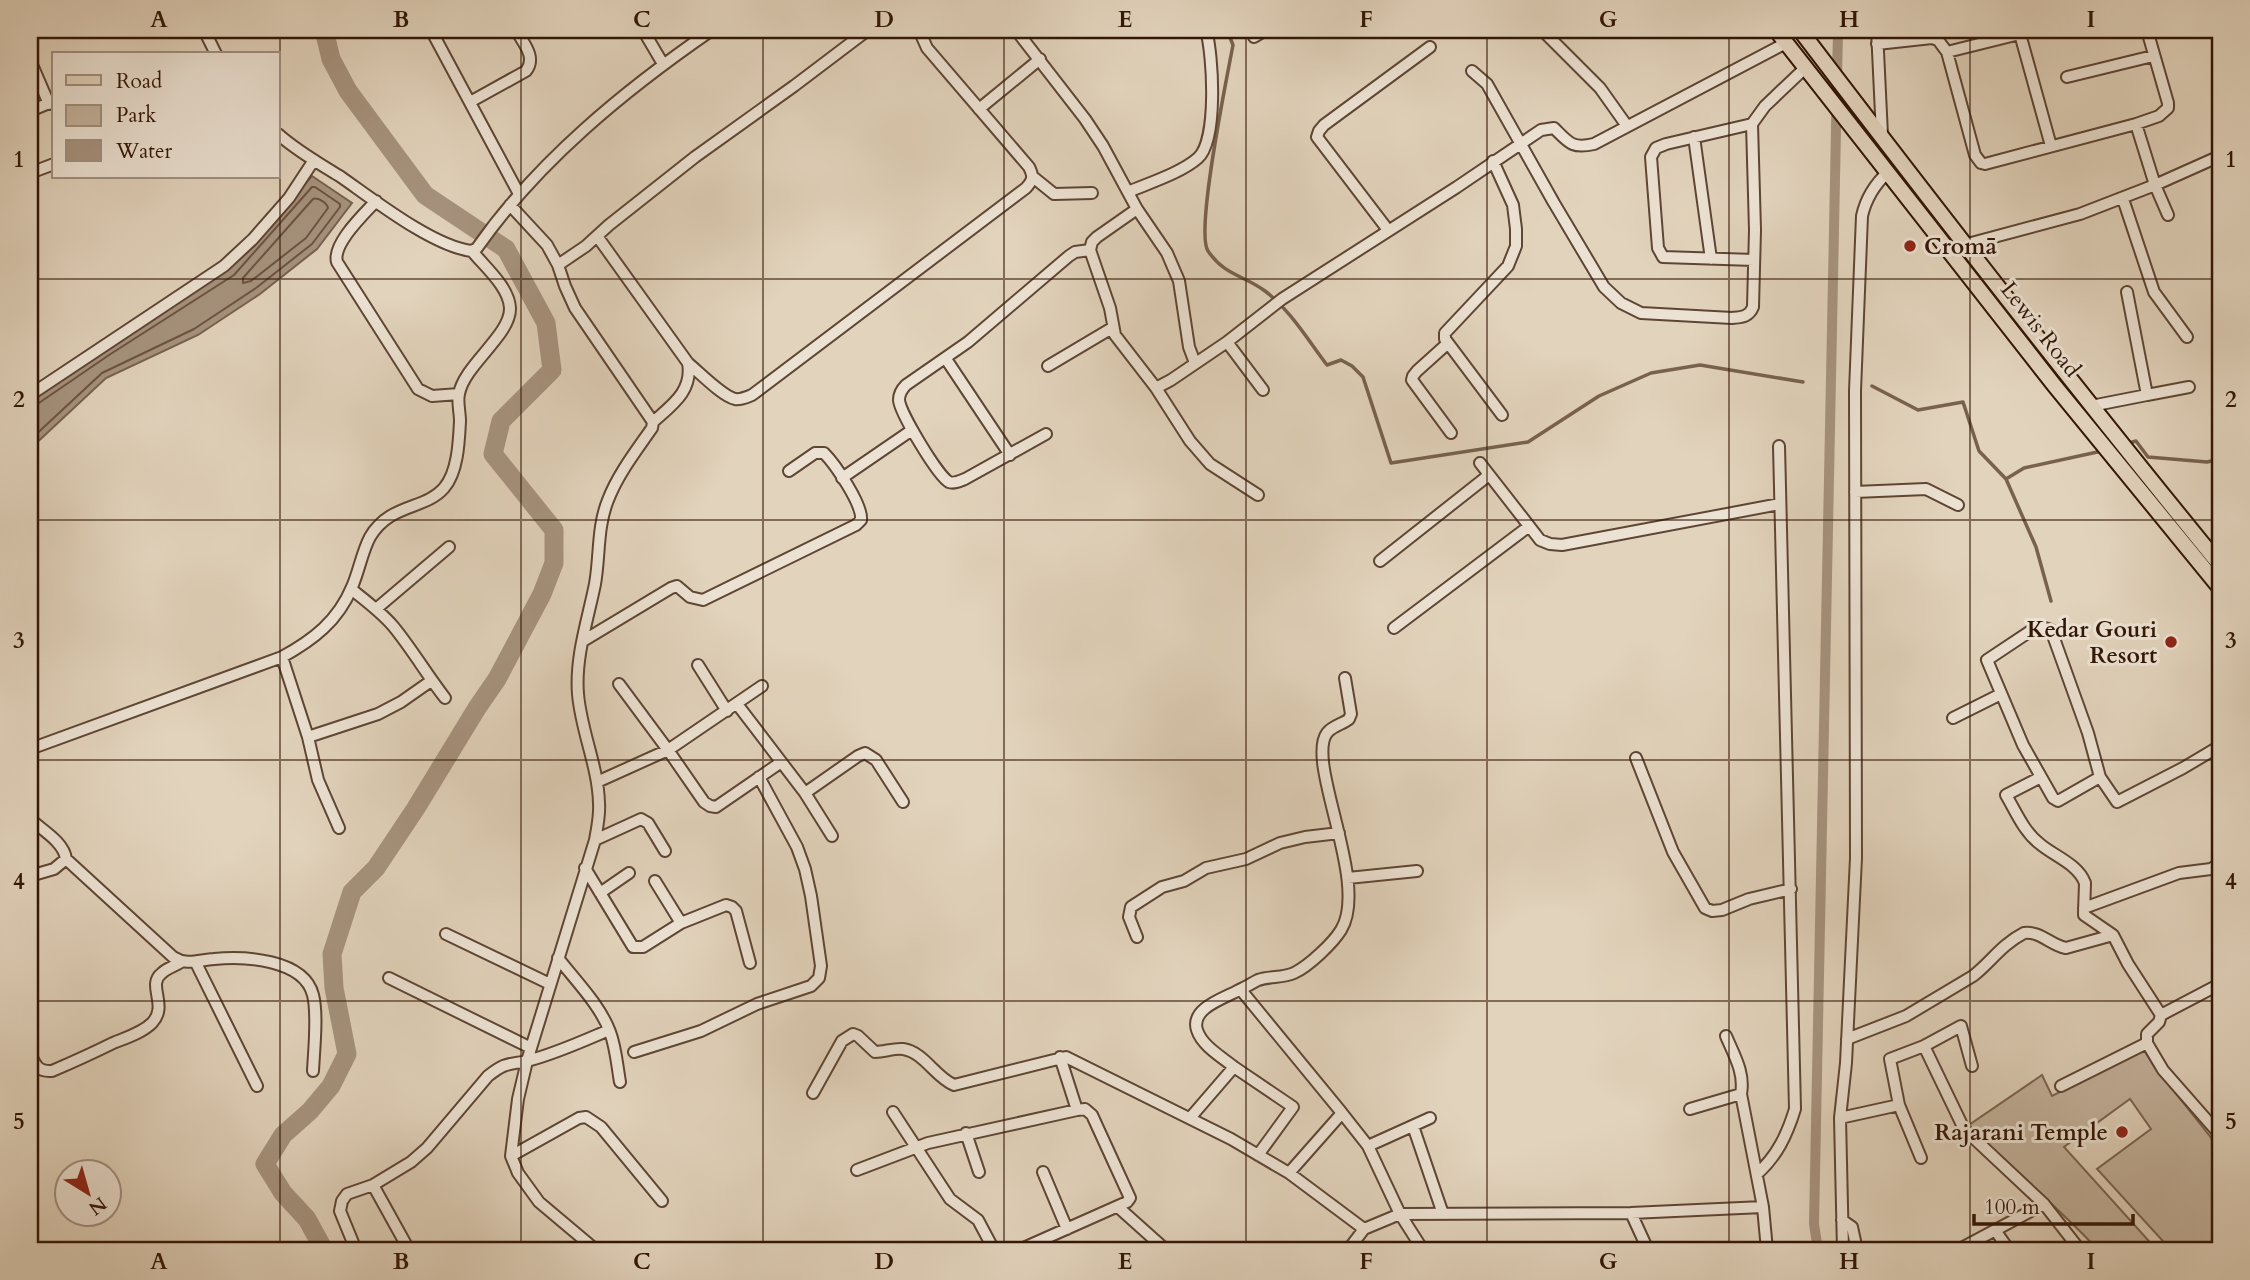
<svg xmlns="http://www.w3.org/2000/svg" width="2250" height="1280" font-family="Cardo,serif">
<style>
.green{fill:#c4b39d;stroke:#7b6452;stroke-width:2}
.water{fill:#a6937e;stroke:#78614e;stroke-width:2}
.lines{fill:none;stroke-linecap:round;stroke-linejoin:round}
.shore{stroke:#6c5442;stroke-width:2}
.stream{stroke:#78614e;stroke-width:3.5}
.canal{stroke:#a6937e;stroke-width:10}
.river{stroke:#a6937e;stroke-width:19}
.minor-casing{stroke:#5e4534;stroke-width:14}
.major-casing{stroke:#321606;stroke-width:18}
.minor{stroke:#ece2d3;stroke-width:10}
.major{stroke:#e2d3bc;stroke-width:14}
.grid{fill:none;stroke:#321606;stroke-width:2;stroke-opacity:0.55}
.poi-dot{fill:#8f2418;stroke:#ece2d3;stroke-width:2.5}
.labels{text-anchor:middle;stroke-width:6;stroke-linejoin:round;paint-order:stroke}
.poi-label{font-size:23px;font-weight:bold;fill:#321606;stroke:#ece2d3;text-anchor:end}
.street-label{font-size:23px;fill:#321606;stroke:#ece2d3}
.neatline{fill:none;stroke:#321606;stroke-width:2.5}
.grid-label{font-size:23px;text-anchor:middle;font-weight:bold;fill:#321606}
</style>
<rect width="100%" height="100%" fill="#e2d3bc"/>
<filter id="stains"><feTurbulence type="fractalNoise" baseFrequency=".00286" numOctaves="4"/><feColorMatrix values="0 0 0 0 .2 0 0 0 0 .09 0 0 0 0 .02 0 0 0 .5 -.17"/></filter>
<radialGradient id="worn" r=".72"><stop offset=".6" stop-color="#630" stop-opacity="0"/><stop offset="1" stop-color="#630" stop-opacity=".3"/></radialGradient>
<path class="green" d="M2144,1050L2154,1066L2220,1149V1250H2171L2097,1169L2151,1129L2130,1099L2064,1147L2157,1250H2098C2058,1206 2010,1169 1969,1125L2042,1075L2052,1096Z"/>
<path class="water" d="M312,176L352,203L317,249L260,294L198,335L106,378L30,449V401L105,349L229,269Z"/>
<g class="lines">
<path class="shore" d="M313,199C318,197 327,203 328,208L306,238L251,281L243,283V278Z
M30,407L36,405L109,355L234,275L312,187H315L340,204V207L312,244L256,288L194,329L102,373L30,440"/>
<path class="stream" d="M1227,30L1233,45C1227,77 1195,232 1208,251C1225,276 1244,275 1265,291C1290,310 1308,340 1327,365L1341,360L1352,366L1363,377L1391,463L1528,442L1599,396L1651,373L1700,365L1803,382
M1872,386L1918,410L1963,402L1979,451L2006,479L2024,468L2102,451
M2126,444L2136,441L2148,457L2207,462L2220,459
M2006,479L2036,547L2051,601"/>
<path class="canal" d="M1818,1250L1814,1224L1838,30"/>
<path class="river" d="M324,1250L307,1219L283,1193L265,1164L283,1135L310,1111L331,1086L347,1054L334,988L332,954L352,892L376,868L416,808L477,708L497,679L542,594L554,563V530L493,454L501,421L552,370L546,323L506,249L425,195L348,91L331,59L324,30"/>
<g class="minor-casing">
<path id="minor" d="M204,30L216,54
M431,30L519,194
M643,30L663,64
M1016,30L1085,119L1103,146L1137,209L1167,253L1179,281L1189,347L1195,363
M1542,30L1600,88L1627,126
M1877,30L1882,135
M30,32L32,30
M2020,34L2051,146
M1254,37L1266,30
M1877,44L1932,38L1938,40L1947,52L1975,155L1981,163L1985,164L2136,124L2159,116L2168,108V103L2147,30
M1947,52L2035,30
M30,60L49,104
M1472,71L1487,84L1554,203L1604,287L1621,303L1641,313L1732,318C1742,317 1749,317 1753,307L1755,230L1752,124L1765,106L1805,68
M2067,77L2153,56
M470,102L526,71C537,57 523,43 516,30
M979,109L1040,59
M30,111L54,101
M1752,124L1666,144L1656,148L1651,157L1658,248L1663,257L1754,260
M2136,124L2155,185L2168,215
M1694,137L1711,259
M1493,161L1513,205L1516,229V246L1508,266L1445,333V339L1502,415
M30,173L54,164
M1033,177L1054,194L1092,193
M1128,192C1149,183 1181,173 1198,158C1218,140 1213,55 1206,30
M2123,199L2154,292L2187,337
M376,201C364,214 332,244 337,262L418,389L432,396L459,394
M510,205L547,245L558,265L565,286L575,308L653,422L652,428C636,451 618,474 608,500C597,527 600,556 595,584C588,619 575,657 578,694C581,731 598,766 599,803C600,816 597,828 595,840L527,1061L518,1099L511,1156L518,1173L539,1202L596,1250
M1137,209L1097,237L1092,242L1090,250L1110,308L1115,335L1156,388L1190,441L1210,464L1258,495
M1388,230L1317,137L1319,131L1324,125L1430,47
M597,236L688,363C693,391 672,405 653,422
M472,251L477,248C538,161 625,90 712,30
M1952,253L1964,245L2080,214L2155,185L2220,156
M558,265L586,246L609,225L695,157L794,86L868,30
M1227,342L1263,390
M1447,344L1417,371L1413,376L1412,380L1451,433
M946,359L1010,455
M688,363C699,372 722,396 735,399C741,400 747,397 752,395L1026,188C1033,180 1034,177 1029,167L927,48L919,30
M1048,366L1112,328
M1156,388L1171,380L1227,342L1282,299L1457,187L1541,130L1554,128C1569,143 1572,149 1594,144L1786,43
M30,395L224,266L253,239L289,198L314,160
M2147,395L2189,387
M2091,406L2147,395L2127,292
M1046,434L965,479C960,481 954,484 949,482C938,476 900,413 899,400C899,394 902,389 906,385L968,342L1069,256L1075,252L1090,250
M1480,463L1540,540L1550,544L1562,545L1780,504
M842,478L912,430
M1855,492L1926,489L1958,505
M1380,561L1489,475
M351,589C366,601 381,612 393,626C412,649 427,675 445,698
M376,609L449,547
M2038,626L2051,630L2088,733L2100,777L2058,801L2053,798L2023,745L1987,660Z
M1394,628L1528,527
M583,641L671,588L677,586L690,597L703,600L856,525L861,520C863,505 835,464 824,453H815L789,471
M282,657L308,737L318,780L339,828
M698,665L727,711
M619,684L668,750L762,686
M737,704L805,793L832,836
M1953,718L2001,694
M308,737L378,714L401,702L431,681
M30,749L282,657C313,640 338,621 352,587C359,571 362,552 370,537C390,503 425,510 444,488C458,472 459,441 460,421C460,412 457,402 459,394C464,365 511,335 510,308C509,287 485,267 472,251C434,247 374,200 341,177C320,164 297,151 278,134
M1636,758L1673,852L1705,908L1712,911L1722,910L1749,899L1791,889
M2041,777L2006,795C2016,812 2024,832 2040,844C2054,856 2078,864 2085,883C2085,885 2084,910 2084,915L2113,935L2128,964L2161,1015
M2100,777L2117,802L2183,768L2220,746
M597,782L668,750L704,802L710,806L716,807L780,763
M805,793L858,756L865,753L876,760L903,802
M30,819C42,830 64,842 66,859L54,869L30,876
M595,840L641,819L648,823L665,851
M66,859L173,957C187,966 198,960 214,959C244,956 304,959 313,995C318,1014 314,1050 313,1071
M585,868L633,947H643L681,923L726,905L732,907L736,911L750,963
M1348,878L1417,871
M655,881L681,923
M600,893L629,873
M2084,908L2179,873L2211,869L2220,863
M446,934L550,984
M1137,937L1129,917L1131,907L1162,887L1184,881L1206,868L1246,859L1280,843L1305,837L1339,833
M558,958C576,981 600,1005 610,1032C616,1048 617,1065 620,1082
M196,963L257,1086
M389,978L531,1048
M1241,990L1342,1113
M1726,1036C1734,1055 1745,1073 1741,1094
M1847,1039L1906,1016L1973,976C1991,962 2001,945 2024,933C2041,931 2050,945 2066,948L2113,935
M2147,1043L2163,1070L2220,1135
M1924,1046L1961,1026L1972,1066
M634,1052L701,1031L757,1004L811,986L819,978L821,966L811,896L805,869L797,847L759,777
M30,1053C35,1065 38,1072 52,1071C73,1062 93,1053 113,1043C125,1038 142,1033 152,1023C169,1005 146,985 162,973C167,968 175,966 181,962
M1234,1067C1222,1057 1202,1046 1197,1030C1190,1008 1225,998 1239,990C1246,987 1252,983 1258,980C1270,976 1283,978 1294,973C1309,966 1333,943 1341,930C1370,883 1305,762 1327,733C1332,726 1343,724 1349,719L1351,714L1345,678
M2061,1086L2147,1043V1034L2159,1022L2161,1015L2220,984
M813,1093L842,1041L853,1034L858,1036L875,1052C884,1052 894,1048 903,1049C924,1052 935,1077 954,1085L1066,1057L1231,1139L1289,1173L1364,1229L1400,1214L1368,1146L1342,1113L1289,1173
M1899,1105L1890,1059L1924,1046L1964,1129L2044,1204L2080,1250
M1690,1109L1741,1094L1763,1207L1767,1250
M893,1112L950,1199L978,1220L994,1250
M1190,1118L1234,1067L1293,1107L1258,1155
M1840,1118L1899,1105L1921,1158
M1413,1126L1443,1214
M966,1133L979,1172
M1368,1146L1430,1118
M511,1156L579,1118L586,1117L601,1127L662,1201
M857,1170L928,1143L1077,1110L1060,1057
M1043,1172L1067,1229
M1757,1174C1777,1156 1787,1135 1795,1109C1791,888 1783,667 1779,446
M373,1185L409,1250
M1118,1207L1166,1250
M1631,1213L1648,1250
M1842,1220L1852,1227L1857,1250
M1995,1230L2009,1250
M356,1250L340,1211L342,1201L347,1194L373,1185L411,1162L427,1148L488,1076C506,1062 507,1065 527,1061C555,1054 583,1041 609,1030
M1019,1250L1127,1202L1130,1198L1092,1115L1085,1109L1077,1110
M1348,1250L1364,1229
M1423,1250L1400,1214L1631,1213L1763,1207
M1843,1250L1840,1118L1846,1063L1856,858L1855,391L1862,216C1866,198 1874,185 1888,172
M1958,1250L2044,1204"/>
</g>
<g class="major-casing">
<path id="major" d="M1776,30L2054,385L2220,588
M1800,30C1937,210 2076,389 2220,565"/>
</g>
<use href="#minor" class="minor"/>
<use href="#major" class="major"/>
</g>
<path class="grid" d="M280,30V1250M521,30V1250M763,30V1250M1004,30V1250M1246,30V1250M1487,30V1250M1729,30V1250M1970,30V1250M30,279H2220M30,520H2220M30,760H2220M30,1001H2220"/>
<g class="poi-dot">
<circle cx="1910" cy="246" r="7"/>
<circle cx="2171" cy="642" r="7"/>
<circle cx="2122" cy="1132" r="7"/>
</g>
<g class="labels">
<g class="poi-label">
<text x="1924" y="254" text-anchor="start">Cromā</text>
<text x="2157" y="637">Kedar Gouri<tspan x="2157" dy="26">Resort</tspan></text>
<text x="2108" y="1140">Rajarani Temple</text>
</g>
<g class="street-label">
<text transform="translate(2041 329) rotate(52)" y="8">Lewis Road</text>
</g>
</g>
<rect width="2250" height="1280" fill="none" stroke="#e2d3bc" stroke-width="77"/>
<rect x="52" y="52" width="228" height="126" fill="#ece2d3" stroke="#a29081" stroke-width="2"/>
<rect x="66" y="75" width="35" height="10" fill="#e2d3bc" stroke="#a29081" stroke-width="2"/>
<text x="116" y="88" font-size="21" fill="#321606">Road</text>
<rect x="66" y="105" width="35" height="21" fill="#c4b39d" stroke="#a29081" stroke-width="2"/>
<text x="116" y="122" font-size="21" fill="#321606">Park</text>
<rect x="66" y="140" width="35" height="21" fill="#a6937e" stroke="#a29081" stroke-width="2"/>
<text x="116" y="158" font-size="21" fill="#321606">Water</text>
<g transform="translate(88 1193) rotate(143)"><circle r="33" fill="#ece2d3" stroke="#a29081" stroke-width="2"/>
<path d="M0-5L12 26L0 18L-12 26Z" fill="#8f2418"/>
<text y="-10" font-size="19" font-weight="bold" text-anchor="middle" fill="#321606">N</text>
</g>
<path d="M1974 1214v10h159v-10" fill="none" stroke="#321606" stroke-width="3.5"/>
<text x="1984" y="1214" font-size="21" fill="#321606" stroke="#ece2d3" stroke-width="5" paint-order="stroke">100 m</text>
<rect x="38" y="38" width="2174" height="1204" class="neatline"/>
<g class="grid-label">
<text x="159" y="27">A</text>
<text x="401" y="27">B</text>
<text x="642" y="27">C</text>
<text x="884" y="27">D</text>
<text x="1125" y="27">E</text>
<text x="1366" y="27">F</text>
<text x="1608" y="27">G</text>
<text x="1849" y="27">H</text>
<text x="2091" y="27">I</text>
<text x="19" y="167">1</text>
<text x="2231" y="167">1</text>
<text x="19" y="407">2</text>
<text x="2231" y="407">2</text>
<text x="19" y="648">3</text>
<text x="2231" y="648">3</text>
<text x="19" y="889">4</text>
<text x="2231" y="889">4</text>
<text x="19" y="1129">5</text>
<text x="2231" y="1129">5</text>
<text x="159" y="1269">A</text>
<text x="401" y="1269">B</text>
<text x="642" y="1269">C</text>
<text x="884" y="1269">D</text>
<text x="1125" y="1269">E</text>
<text x="1366" y="1269">F</text>
<text x="1608" y="1269">G</text>
<text x="1849" y="1269">H</text>
<text x="2091" y="1269">I</text>
</g>
<rect width="100%" height="100%" filter="url(#stains)"/>
<rect width="100%" height="100%" fill="url(#worn)"/>
</svg>
